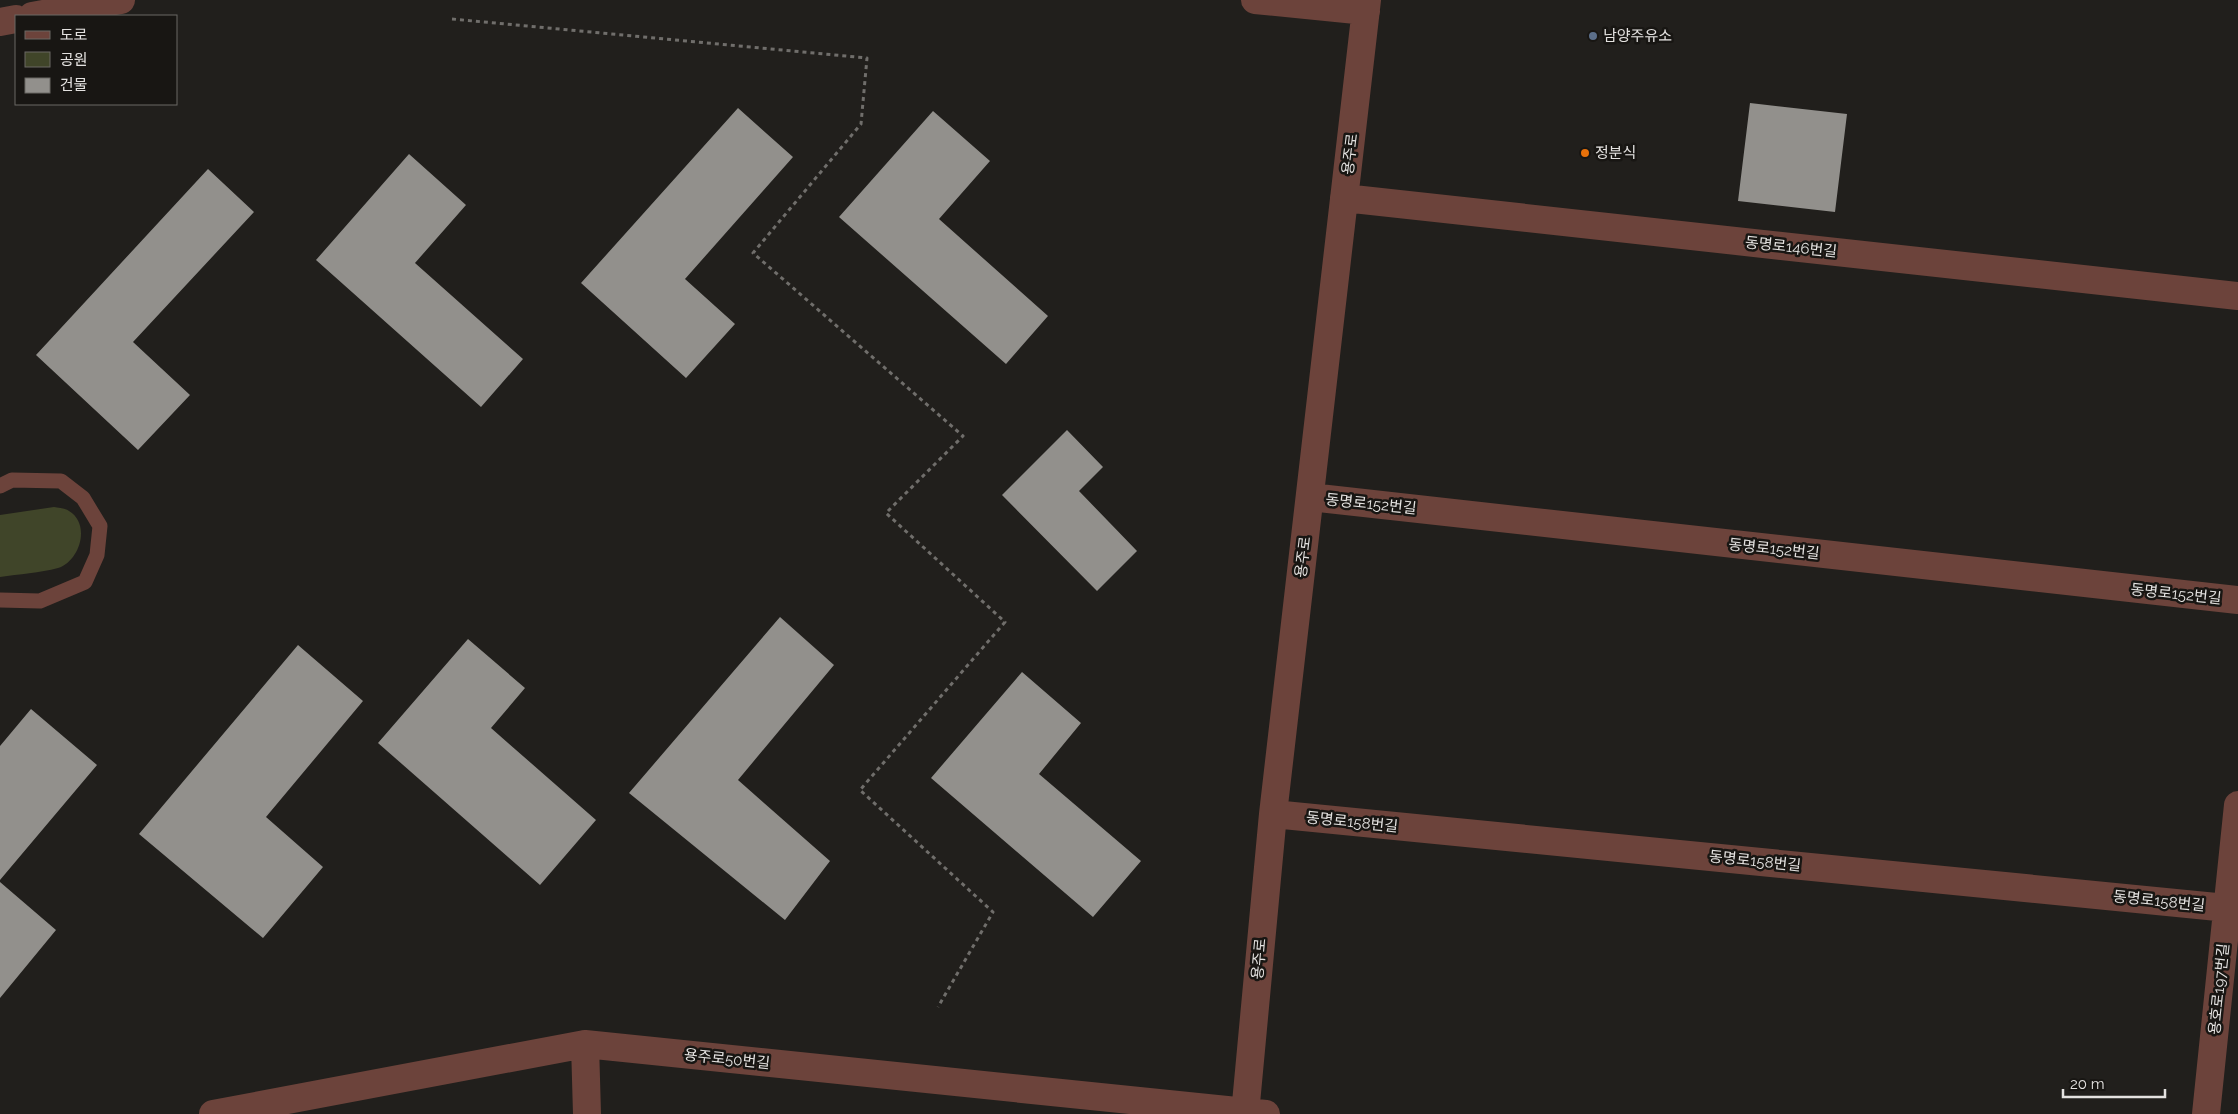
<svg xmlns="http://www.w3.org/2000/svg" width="2238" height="1114" font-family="Raleway,'Noto Sans KR',sans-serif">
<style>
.green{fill:#404529}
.building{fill:#92908c}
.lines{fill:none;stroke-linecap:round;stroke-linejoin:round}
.path{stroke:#706e6b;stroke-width:3;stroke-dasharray:4 4;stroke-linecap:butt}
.lane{stroke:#6c433b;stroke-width:15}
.street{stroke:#6c433b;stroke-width:28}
.service-dot{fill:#5c6f8a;stroke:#181613;stroke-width:2}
.food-dot{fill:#e8710a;stroke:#181613;stroke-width:2}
.labels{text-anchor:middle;stroke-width:5;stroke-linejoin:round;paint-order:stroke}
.poi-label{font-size:15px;fill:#e4e2e0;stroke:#181613;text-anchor:start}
.street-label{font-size:15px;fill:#e4e2e0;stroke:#181613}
</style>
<rect width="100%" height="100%" fill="#211f1c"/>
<path class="green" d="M54,507C58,508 65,508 69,511C91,524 80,561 58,568C40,573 19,574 0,577V515Z"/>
<path class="building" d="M1750,103L1847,114L1835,212L1738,201Z
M738,108L793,157L685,279L735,324L686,378L581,283Z
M933,111L990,161L939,219L1048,316L1006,364L839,217Z
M409,154L466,205L415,263L523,359L481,407L316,260Z
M208,169L254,212L133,342L190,395L138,450L36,355Z
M1067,430L1103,467L1079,491L1137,551L1097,591L1002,495Z
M780,617L834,665L738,780L830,861L785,920L629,793Z
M468,639L525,688L491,728L596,820L540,885L378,743Z
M298,645L363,701L266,817L323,867L263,938L139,834Z
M1022,672L1081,723L1039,774L1141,861L1093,917L931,778Z
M31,709L97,765L0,880V746Z
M0,882L56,930L0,998Z"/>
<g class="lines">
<path class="path" d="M452,19L867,58L861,124L753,253L963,436L886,513L1005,622L860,790L993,912L938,1007"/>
<path class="lane" d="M0,486L12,480L61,481L83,498L100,526L97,555L85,582L40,601L0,600"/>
<path class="street" d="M1255,0L1366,11
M32,16L121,0
M0,22L16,19
M1344,198L2238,296
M1310,497L2238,600
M1273,814L2238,909
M585,1044L587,1114
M213,1114L585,1044L1266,1114
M1245,1114L1273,814L1367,0
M2206,1114L2238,805"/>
</g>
<circle class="service-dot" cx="1593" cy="36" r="5"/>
<circle class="food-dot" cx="1585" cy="153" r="5"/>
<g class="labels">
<g class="poi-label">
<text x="1603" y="41">남양주유소</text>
<text x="1595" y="158">정분식</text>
</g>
<g class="street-label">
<text transform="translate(1350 154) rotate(-83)" y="5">용주로</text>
<text transform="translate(1791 247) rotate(6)" y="5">동명로146번길</text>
<text transform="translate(1371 504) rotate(6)" y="5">동명로152번길</text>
<text transform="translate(1774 549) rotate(6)" y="5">동명로152번길</text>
<text transform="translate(1303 557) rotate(-83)" y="5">용주로</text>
<text transform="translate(2176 594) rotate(6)" y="5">동명로152번길</text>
<text transform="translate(1352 822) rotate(6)" y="5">동명로158번길</text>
<text transform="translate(1755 861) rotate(6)" y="5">동명로158번길</text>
<text transform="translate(2159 901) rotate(6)" y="5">동명로158번길</text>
<text transform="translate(1259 959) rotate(-85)" y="5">용주로</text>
<text transform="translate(2219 989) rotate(-84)" y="5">용호로197번길</text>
<text transform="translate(727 1059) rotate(6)" y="5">용주로50번길</text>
</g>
</g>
<rect x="15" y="15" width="162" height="90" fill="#181613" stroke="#6a6865"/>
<rect x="25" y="31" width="25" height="8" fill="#6c433b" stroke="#6a6865"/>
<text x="60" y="40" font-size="15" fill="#e4e2e0">도로</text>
<rect x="25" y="52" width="25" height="15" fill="#404529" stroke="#6a6865"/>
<text x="60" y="65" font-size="15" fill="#e4e2e0">공원</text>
<rect x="25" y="78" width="25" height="15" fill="#92908c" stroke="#6a6865"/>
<text x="60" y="90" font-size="15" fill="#e4e2e0">건물</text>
<path d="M2063 1089v8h102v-8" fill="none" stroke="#e4e2e0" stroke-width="2.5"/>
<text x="2070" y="1089" font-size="15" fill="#e4e2e0" stroke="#181613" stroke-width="4" paint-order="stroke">20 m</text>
</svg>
